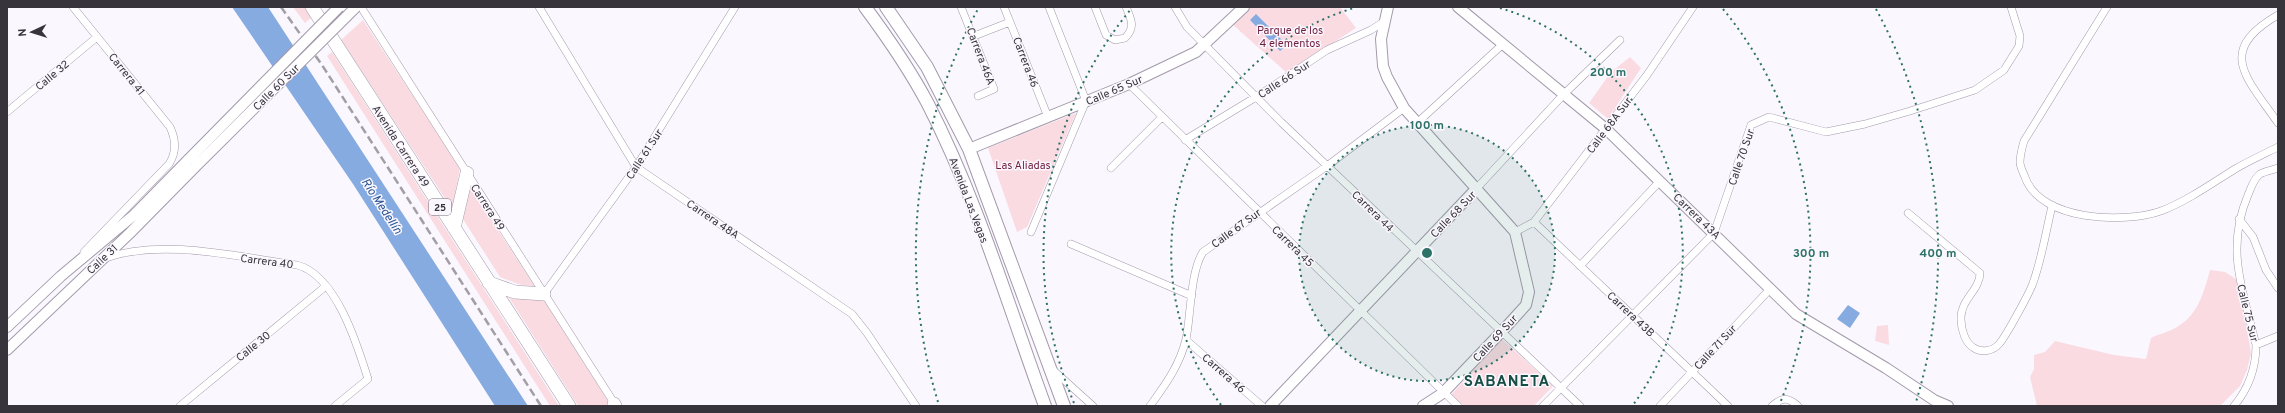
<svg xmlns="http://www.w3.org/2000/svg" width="2285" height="413" font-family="Overpass,sans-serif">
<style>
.green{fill:#fadbe2}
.water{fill:#86abe0}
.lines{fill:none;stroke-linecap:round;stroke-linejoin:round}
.street-casing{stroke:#a39aab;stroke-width:8}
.secondary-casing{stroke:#a39aab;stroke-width:12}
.primary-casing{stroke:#a39aab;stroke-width:14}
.highway-casing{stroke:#a39aab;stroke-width:14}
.street{stroke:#fff;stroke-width:7}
.secondary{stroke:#fff;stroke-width:10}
.primary{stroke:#fff;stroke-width:12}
.highway{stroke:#fff;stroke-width:13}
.rail{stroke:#a29ea5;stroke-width:2.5;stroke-dasharray:8 4;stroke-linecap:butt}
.secondary-bridge-casing{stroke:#a39aab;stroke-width:12;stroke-linecap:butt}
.secondary-bridge{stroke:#fff;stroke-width:10}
.ring{fill:none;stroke:#2c7266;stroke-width:2;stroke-dasharray:2 4}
.labels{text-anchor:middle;stroke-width:3;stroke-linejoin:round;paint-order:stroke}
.shield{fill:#fbf7fe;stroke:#726e76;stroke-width:1}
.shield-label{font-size:10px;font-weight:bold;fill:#38343b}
.park-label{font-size:11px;fill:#6f1d3c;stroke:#fbf7fe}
.street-label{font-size:11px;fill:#38343b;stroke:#fbf7fe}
.water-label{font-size:12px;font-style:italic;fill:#285597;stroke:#fbf7fe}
.district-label{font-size:15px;font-weight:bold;letter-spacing:1px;fill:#154e45;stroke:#fbf7fe}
.centre{fill:#2c7266;stroke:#fbf7fe;stroke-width:2}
.ring-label{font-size:12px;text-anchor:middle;font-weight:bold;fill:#2c7266;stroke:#fbf7fe;stroke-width:3;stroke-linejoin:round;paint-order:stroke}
</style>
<rect width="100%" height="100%" fill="#fbf7fe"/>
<path class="green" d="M293,7H305L312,17L305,23Z
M1251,7H1340L1356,28L1287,73L1232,24Z
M363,20L460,168L452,209L341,40Z
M332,52L559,406H550L327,56Z
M1630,57L1641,68L1608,119L1589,103L1611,72Z
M1076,113L1027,227L1017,232L988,148Z
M468,184L535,287L518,284L500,277L461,216Z
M2210,270L2225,272L2236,279L2240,289L2251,353L2247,370L2240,386L2220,406H2037L2030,377L2034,369V355L2045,352L2055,341L2114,355L2146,359L2151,338C2159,334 2169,332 2177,327C2198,315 2204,292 2210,270Z
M508,296L543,299L611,406H578Z
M1888,325L1889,345L1875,341L1877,326Z
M1502,339L1553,386L1534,406H1464L1451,395Z"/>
<path class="water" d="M232,7H268L528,406H495L353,184Z
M1256,14L1287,45L1280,51L1250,20Z
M1848,305L1860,313L1850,328L1837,319Z"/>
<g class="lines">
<g class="street-casing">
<path id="street" d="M73,7L170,127C176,140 177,152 169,164L84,252
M361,7L616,406
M539,7L636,167L852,314L867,333L916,406
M961,7L994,89L978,96
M1004,7L1048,117
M1095,7L1106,35L1115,40L1125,38C1136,27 1131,19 1126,7
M1175,7L1187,27L1281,122L1580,406
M2107,7L2024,141C2022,148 2020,155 2020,162C2020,167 2023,172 2025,177C2040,221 2124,224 2161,211C2187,201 2211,184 2235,169C2249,161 2264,154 2278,147
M2278,15C2215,51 2247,78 2278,123
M974,36L1010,22
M1129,84L1458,406
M7,112L97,37
M1417,123L1503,44
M1185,140L1261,94L1327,50L1371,30L1385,21
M1111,168L1162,117
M1476,189L1564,94L1620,40
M1908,213L1980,273C1980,290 1960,300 1961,319C1961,329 1965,343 1974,348C1982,353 1993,351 1999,344C2005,338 2030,292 2033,283C2042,258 2046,231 2052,206
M2239,219L2253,237L2266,270L2278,288
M1534,222L1728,406
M1031,232L1086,101L1049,7
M1515,232L1534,222L1647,75L1693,7
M1071,244L1192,296
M106,258C162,238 238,257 297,265C336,275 357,344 368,379L335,406
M1580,266L1660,181
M544,294L636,167L735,7
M1186,340L1262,406
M2256,345L2278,336
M1053,370L1093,406
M180,406L326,286
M1150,406C1165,385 1180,365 1186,339C1191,316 1190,272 1203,252L1327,166L1404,108
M1543,406L1714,233L1751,125L1769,117L1826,132L1865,124L1910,111L1975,90L2004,70L2019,46L2020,36L2011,7
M1660,406L1771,288
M1772,406C1782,397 1788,397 1798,406
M2234,406C2249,388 2256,368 2256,345C2243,291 2225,249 2248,195C2251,188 2254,178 2260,174C2265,171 2273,170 2278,168"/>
</g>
<g class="secondary-casing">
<path id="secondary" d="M1388,7L1381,39L1383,66L1387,77L1404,108L1515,232L1529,292L1526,305L1505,328L1443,393L1423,406
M1458,7L1606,129L1796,314L1886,368L1934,400L1948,406
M969,149L1129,84L1196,52L1244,7
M7,327L61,276L134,215L189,159
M7,350L130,233L195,167
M1270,406L1476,189"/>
</g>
<g class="primary-casing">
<path id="primary" d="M865,7C888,38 910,70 928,104C977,199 1008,305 1045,406
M886,7L927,67L969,149L1064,406"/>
</g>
<g class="highway-casing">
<path id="highway" d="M312,7L569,406
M454,228L467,173
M489,283L515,292L544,294
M614,404L615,406"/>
</g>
<use href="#street" class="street"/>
<use href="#secondary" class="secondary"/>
<use href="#primary" class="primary"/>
<use href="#highway" class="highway"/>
<path class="rail" d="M281,7L322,65L541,406"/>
<g class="secondary-bridge-casing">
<path id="secondary-bridge" d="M189,159L339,7
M195,167L356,7"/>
</g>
<use href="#secondary-bridge" class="secondary-bridge"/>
</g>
<circle cx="1427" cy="253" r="128" fill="#2c7266" fill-opacity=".12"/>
<g class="ring">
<circle cx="1427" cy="253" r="128"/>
<path d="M1221 405A256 256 0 0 1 1354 8M1500 8A256 256 0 0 1 1633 405"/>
<path d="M1074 403A384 384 0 0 1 1131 9M1723 9A384 384 0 0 1 1780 403"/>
<path d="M938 402A511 511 0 0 1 978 9M1876 9A511 511 0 0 1 1916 402"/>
</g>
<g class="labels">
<rect class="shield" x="429" y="199" width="22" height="16" rx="3"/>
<g class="shield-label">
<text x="440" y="211">25</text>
</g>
<g class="park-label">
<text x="1290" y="34">Parque de los<tspan x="1290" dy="13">4 elementos</tspan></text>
<text x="1023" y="169">Las Aliadas</text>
</g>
<g class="street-label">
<text transform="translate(981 56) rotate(69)" y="4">Carrera 46A</text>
<text transform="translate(1026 62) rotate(69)" y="4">Carrera 46</text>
<text transform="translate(127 74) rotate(51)" y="4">Carrera 41</text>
<text transform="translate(52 75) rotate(-40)" y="4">Calle 32</text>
<text transform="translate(1284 79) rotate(-33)" y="4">Calle 66 Sur</text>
<text transform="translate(276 87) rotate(-45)" y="4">Calle 60 Sur</text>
<text transform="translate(1114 90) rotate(-23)" y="4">Calle 65 Sur</text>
<text transform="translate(1609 125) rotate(-53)" y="4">Calle 68A Sur</text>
<text transform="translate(401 146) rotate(57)" y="4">Avenida Carrera 49</text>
<text transform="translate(644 154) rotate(-57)" y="4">Calle 61 Sur</text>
<text transform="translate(1741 157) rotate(-71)" y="4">Calle 70 Sur</text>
<text transform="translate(969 200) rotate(69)" y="4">Avenida Las Vegas</text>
<text transform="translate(488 207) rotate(57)" y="4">Carrera 49</text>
<text transform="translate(1373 211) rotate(44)" y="4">Carrera 44</text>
<text transform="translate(1453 214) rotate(-46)" y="4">Calle 68 Sur</text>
<text transform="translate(1697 216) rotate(44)" y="4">Carrera 43A</text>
<text transform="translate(713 219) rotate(34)" y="4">Carrera 48A</text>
<text transform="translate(1236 228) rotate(-36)" y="4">Calle 67 Sur</text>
<text transform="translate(1293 246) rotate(44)" y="4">Carrera 45</text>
<text transform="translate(102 259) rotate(-43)" y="4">Calle 31</text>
<text transform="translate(267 261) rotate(7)" y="4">Carrera 40</text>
<text transform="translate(2248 313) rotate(76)" y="4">Calle 75 Sur</text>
<text transform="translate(1631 314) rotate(43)" y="4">Carrera 43B</text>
<text transform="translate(1495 338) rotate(-47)" y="4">Calle 69 Sur</text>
<text transform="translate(253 346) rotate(-39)" y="4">Calle 30</text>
<text transform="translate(1715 347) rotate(-47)" y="4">Calle 71 Sur</text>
<text transform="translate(1224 373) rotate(41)" y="4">Carrera 46</text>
</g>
<g class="water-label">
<text transform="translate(382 206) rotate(57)" y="4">Río Medellín</text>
</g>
<g class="district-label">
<text x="1507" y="386">SABANETA</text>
</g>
</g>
<circle cx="1427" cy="253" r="6" class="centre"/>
<g class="ring-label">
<text x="1608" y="76">200 m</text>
<text x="1427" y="129">100 m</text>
<text x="1811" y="257">300 m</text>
<text x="1938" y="257">400 m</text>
</g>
<rect width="2285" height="413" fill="none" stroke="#38343b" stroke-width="16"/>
<g transform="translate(32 32) rotate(266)" stroke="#fbf7fe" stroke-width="3" paint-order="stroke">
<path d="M0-3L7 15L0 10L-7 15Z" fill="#38343b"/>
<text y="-6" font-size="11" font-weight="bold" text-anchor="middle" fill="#38343b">N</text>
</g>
</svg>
